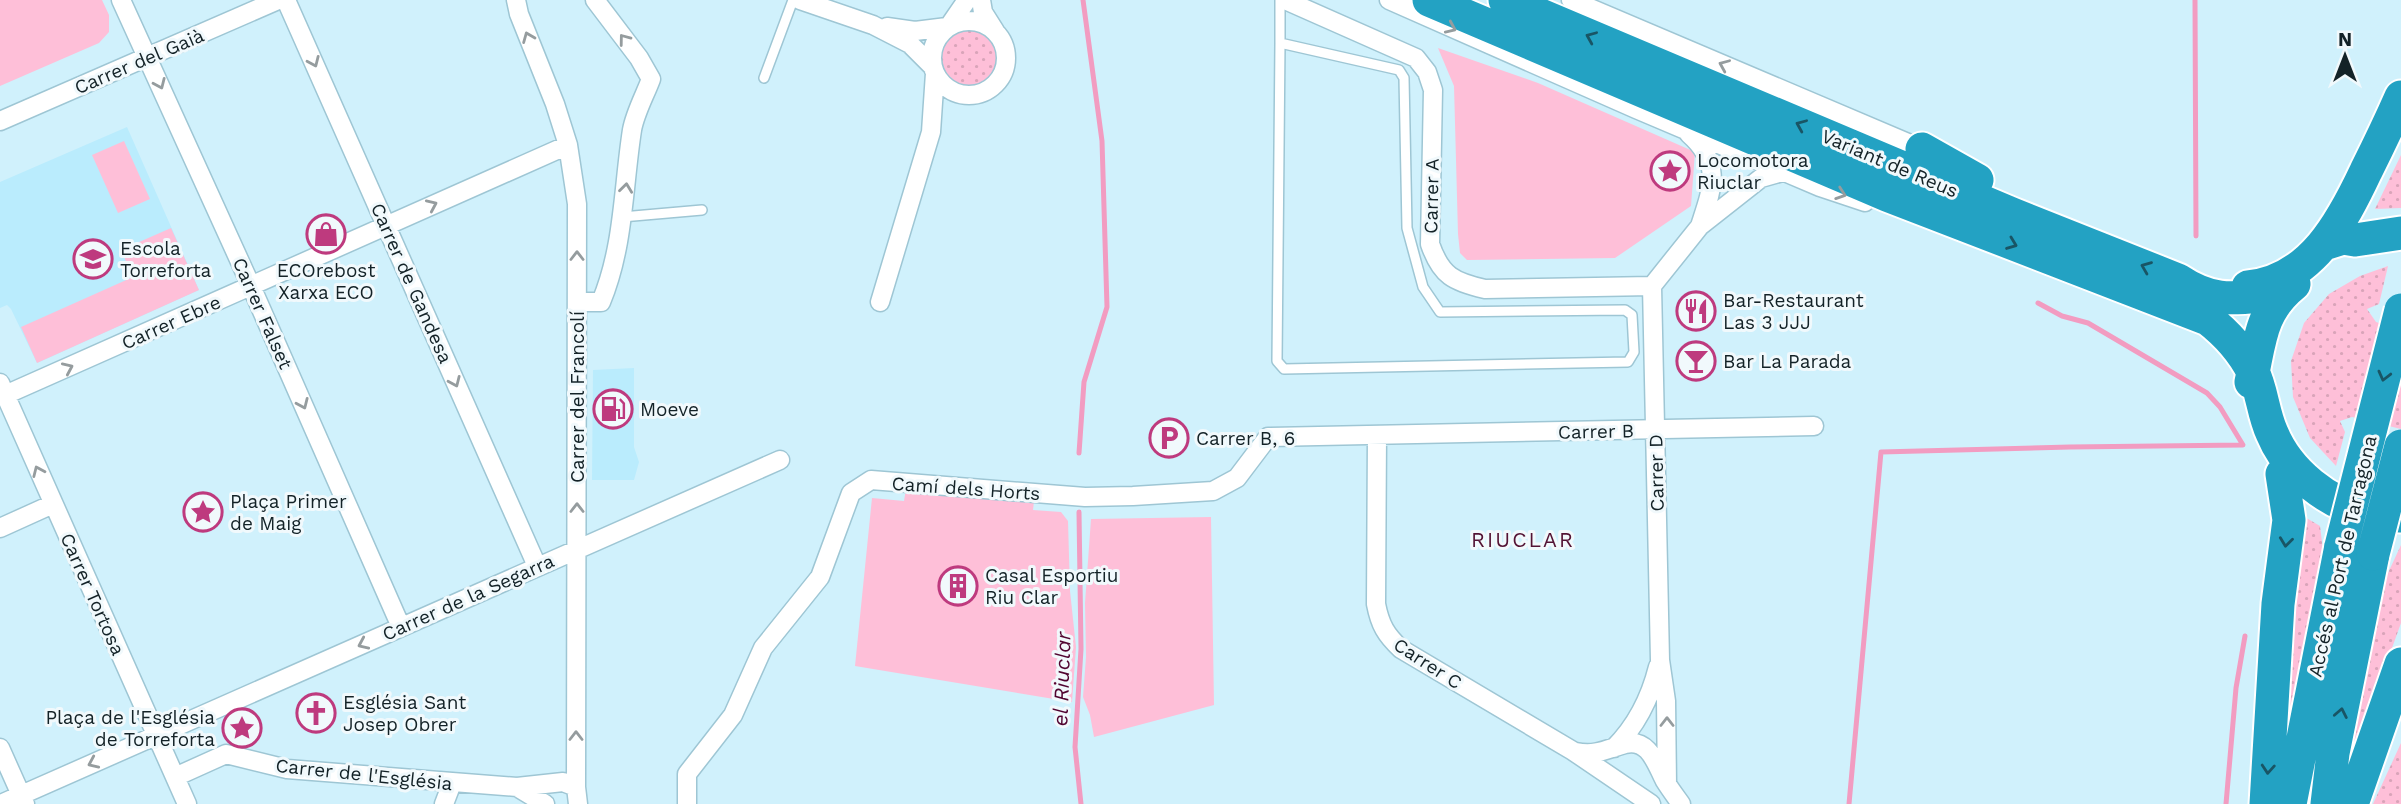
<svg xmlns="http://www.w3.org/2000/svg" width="2401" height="804" font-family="'Work Sans',sans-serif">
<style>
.built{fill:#baecfd}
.grass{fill:url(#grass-dots)}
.green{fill:#febfd8}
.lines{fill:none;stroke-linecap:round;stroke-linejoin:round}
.stream{stroke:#f29cc1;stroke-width:5}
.lane-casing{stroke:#9ec6d4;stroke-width:12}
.street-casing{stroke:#9ec6d4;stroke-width:21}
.highway-casing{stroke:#fff;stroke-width:37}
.lane{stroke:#fff;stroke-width:9}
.street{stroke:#fff;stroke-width:18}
.highway{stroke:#23a2c3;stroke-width:33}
.highway-bridge-casing{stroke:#fff;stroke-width:37;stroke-linecap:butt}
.highway-bridge{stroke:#23a2c3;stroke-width:33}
.oneway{stroke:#959c9e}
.oneway2{stroke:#195565}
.labels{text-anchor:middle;stroke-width:6;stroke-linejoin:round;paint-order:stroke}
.street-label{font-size:19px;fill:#132227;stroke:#f1f9fc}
.poi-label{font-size:19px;fill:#132227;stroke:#f1f9fc;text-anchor:start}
.neighbourhood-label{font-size:21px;letter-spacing:2px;fill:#531334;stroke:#f1f9fc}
.water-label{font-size:21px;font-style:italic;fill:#510430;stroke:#f1f9fc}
</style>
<defs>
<pattern id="grass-dots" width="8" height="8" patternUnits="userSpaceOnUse" patternTransform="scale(1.75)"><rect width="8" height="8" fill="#febfd8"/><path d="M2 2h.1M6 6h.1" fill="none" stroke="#d9a4b9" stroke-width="1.8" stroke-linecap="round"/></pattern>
</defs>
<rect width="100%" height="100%" fill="#d0f1fc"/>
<path class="built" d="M127,127L199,290L37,363L11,309L7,305L0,308V182Z
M634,368V447L639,462L634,480H592L593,370Z"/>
<path class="grass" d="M940 58a29 29 0 1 1 58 0a29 29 0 1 1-58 0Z
M2401,155V208L2375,209Z
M2388,266L2379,304L2367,309L2376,322L2401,330V429L2352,417L2340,421L2345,432L2336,466L2310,438L2293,397L2291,361L2304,323L2329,294L2360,276Z
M2303,516L2320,526L2323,550L2281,772Z
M2401,545V623L2343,784L2381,588Z
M2401,743V804H2373Z"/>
<path class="green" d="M0,0H102L109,15V32L99,43L0,86Z
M1438,48L1538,83L1695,152L1691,206L1615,258L1467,260L1460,253L1458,234L1454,86Z
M124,141L150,199L118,213L92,155Z
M171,228L199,290L37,363L21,327L133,277L121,250Z
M906,489L1034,501L1033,510L1061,512L1068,521L1070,591L1076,647L1072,702L855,666L872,498L904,501Z
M1211,517L1214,705L1094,737L1090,715L1083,697L1086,657L1085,603L1091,519Z"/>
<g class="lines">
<path class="stream" d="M2195,0L2196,236
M1079,453L1084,382L1107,307L1102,141L1083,0
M1079,512L1081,649L1075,747L1081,804
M1849,804L1881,452L2070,447L2243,445L2220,407L2207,393L2088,323L2062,316L2038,303
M2226,804L2236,688L2245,636"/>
<g class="lane-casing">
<path id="lane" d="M1280,43L1399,70L1404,78L1407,228L1423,287L1440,312L1625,310L1632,315L1634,352L1628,362L1284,369L1277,361L1280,43V0
M764,78L793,0
M622,217L702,210"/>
</g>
<g class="street-casing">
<path id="street" d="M121,0L251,286L401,627
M286,0L537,566
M516,0L519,14L555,104L568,145L577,204L576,787L578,804
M800,0L873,25L910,44L933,67
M981,0L983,12L995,31
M1285,0L1416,58L1427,72L1433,90L1430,244C1441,276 1454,282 1485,289L1652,286
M1389,0L1636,109L1820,187L1865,202
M1571,0L1922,149
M932 58a37 37 0 1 1 74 0a37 37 0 1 1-74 0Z
M949,26L967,0
M887,27L915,31L947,27
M0,121L278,0
M1689,134C1723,164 1712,189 1700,226
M1652,286L1660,660L1666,701L1667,784
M1652,286L1700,226L1761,178L1786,171
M577,302H601C624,247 623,188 632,130C635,113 645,95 651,79L639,58L595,0
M880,302L931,132L935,73
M0,383L187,804
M5,395L568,145
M1377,435L1376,604C1380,625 1386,635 1401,649L1573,751L1651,804
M0,528L53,504
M0,748L25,804
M1614,748C1637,725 1650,699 1658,667
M1576,752C1596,756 1607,749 1625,744C1649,738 1656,764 1665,781C1670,789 1676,797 1681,804
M175,777L226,754L287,769L517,787L563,782L576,787
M517,787L545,804
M1,804L780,460
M444,804L452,783
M687,804V774L733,715L763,648L820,577L851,493L871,480L1085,497L1133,496L1213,491L1237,478L1268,437L1814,426"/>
</g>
<g class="highway-casing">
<path id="highway" d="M1429,0L1887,195L2208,319C2226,333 2242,350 2253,372C2262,390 2263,414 2272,433C2288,472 2328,504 2369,513C2379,516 2391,515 2401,516
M1505,0L2012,214L2178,280C2217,306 2239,297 2281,294
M1922,149L1977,180
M2324,244L2343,238L2355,240L2401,233
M2248,287C2311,281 2342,222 2366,171C2378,147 2390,122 2401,97
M2251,382C2260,343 2259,312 2294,284
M2266,804L2278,604L2289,520L2282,474
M2290,804L2341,546
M2327,804L2333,753L2373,554
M2352,804L2401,664"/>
</g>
<use href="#lane" class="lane"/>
<use href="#street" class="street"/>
<use href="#highway" class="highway"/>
<g class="highway-bridge-casing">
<path id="highway-bridge" d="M2341,546L2401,310
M2373,554L2401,446"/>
</g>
<use href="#highway-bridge" class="highway-bridge"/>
</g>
<defs><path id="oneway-chevron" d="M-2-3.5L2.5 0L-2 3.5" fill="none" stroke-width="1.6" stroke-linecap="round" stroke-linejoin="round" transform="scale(1.75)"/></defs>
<g class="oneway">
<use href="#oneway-chevron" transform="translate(1451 28) rotate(24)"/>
<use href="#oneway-chevron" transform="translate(528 37) rotate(-112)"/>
<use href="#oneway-chevron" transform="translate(624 39) rotate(-127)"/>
<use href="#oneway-chevron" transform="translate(314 62) rotate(66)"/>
<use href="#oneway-chevron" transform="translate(1724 65) rotate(-157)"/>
<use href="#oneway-chevron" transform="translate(160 84) rotate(66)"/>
<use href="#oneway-chevron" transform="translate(626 188) rotate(-83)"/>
<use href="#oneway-chevron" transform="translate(1841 194) rotate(19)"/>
<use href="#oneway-chevron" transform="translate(432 205) rotate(-24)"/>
<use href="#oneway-chevron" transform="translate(577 256) rotate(-90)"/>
<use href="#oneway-chevron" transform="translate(68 368) rotate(-24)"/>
<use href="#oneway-chevron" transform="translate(455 382) rotate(66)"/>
<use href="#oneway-chevron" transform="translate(303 404) rotate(66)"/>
<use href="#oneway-chevron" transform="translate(38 471) rotate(-114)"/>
<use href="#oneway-chevron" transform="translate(577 508) rotate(-90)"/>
<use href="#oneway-chevron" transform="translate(363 644) rotate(156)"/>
<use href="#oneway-chevron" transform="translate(1667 722) rotate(-90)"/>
<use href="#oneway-chevron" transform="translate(576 736) rotate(-90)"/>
<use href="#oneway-chevron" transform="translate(93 763) rotate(156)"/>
</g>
<g class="oneway2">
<use href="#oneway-chevron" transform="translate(1591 37) rotate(-157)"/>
<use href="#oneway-chevron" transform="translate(1801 125) rotate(-157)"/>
<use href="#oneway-chevron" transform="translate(2012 244) rotate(21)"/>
<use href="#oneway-chevron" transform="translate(2146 267) rotate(-158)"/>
<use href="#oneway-chevron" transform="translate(2384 376) rotate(104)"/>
<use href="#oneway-chevron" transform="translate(2286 542) rotate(97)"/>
<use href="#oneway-chevron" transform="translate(2341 713) rotate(-79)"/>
<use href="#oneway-chevron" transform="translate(2268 769) rotate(94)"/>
</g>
<defs>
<g id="sight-ring" transform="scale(2.0125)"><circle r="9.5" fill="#f1f9fc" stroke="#be3a7e" stroke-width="1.5"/><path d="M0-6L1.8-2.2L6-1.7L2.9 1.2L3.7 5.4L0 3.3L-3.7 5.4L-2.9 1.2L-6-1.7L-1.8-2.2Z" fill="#be3a7e"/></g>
<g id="shop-ring" transform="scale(2.0125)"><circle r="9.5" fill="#f1f9fc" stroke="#be3a7e" stroke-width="1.5"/><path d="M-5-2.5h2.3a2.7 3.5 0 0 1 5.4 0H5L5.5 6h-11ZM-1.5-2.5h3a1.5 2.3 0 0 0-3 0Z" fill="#be3a7e"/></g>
<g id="school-ring" transform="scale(2.0125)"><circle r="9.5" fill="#f1f9fc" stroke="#be3a7e" stroke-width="1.5"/><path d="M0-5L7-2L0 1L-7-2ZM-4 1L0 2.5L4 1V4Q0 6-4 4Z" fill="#be3a7e"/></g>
<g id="restaurant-ring" transform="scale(2.0125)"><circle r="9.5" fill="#f1f9fc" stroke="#be3a7e" stroke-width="1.5"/><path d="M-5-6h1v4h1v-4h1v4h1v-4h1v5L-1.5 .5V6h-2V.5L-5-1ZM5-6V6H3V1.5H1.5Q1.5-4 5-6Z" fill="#be3a7e"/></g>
<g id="bar-ring" transform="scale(2.0125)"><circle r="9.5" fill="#f1f9fc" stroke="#be3a7e" stroke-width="1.5"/><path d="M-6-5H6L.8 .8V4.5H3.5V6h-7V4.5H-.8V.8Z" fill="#be3a7e"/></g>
<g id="fuel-ring" transform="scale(2.0125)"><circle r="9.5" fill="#f1f9fc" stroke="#be3a7e" stroke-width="1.5"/><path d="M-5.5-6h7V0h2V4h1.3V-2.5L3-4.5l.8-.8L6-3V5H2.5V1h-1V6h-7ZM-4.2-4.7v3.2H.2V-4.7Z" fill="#be3a7e"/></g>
<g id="parking-ring" transform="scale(2.0125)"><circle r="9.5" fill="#f1f9fc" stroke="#be3a7e" stroke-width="1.5"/><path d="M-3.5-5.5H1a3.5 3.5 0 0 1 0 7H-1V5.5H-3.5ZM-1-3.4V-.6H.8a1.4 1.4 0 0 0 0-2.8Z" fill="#be3a7e"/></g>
<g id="building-ring" transform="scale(2.0125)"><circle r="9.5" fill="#f1f9fc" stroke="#be3a7e" stroke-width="1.5"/><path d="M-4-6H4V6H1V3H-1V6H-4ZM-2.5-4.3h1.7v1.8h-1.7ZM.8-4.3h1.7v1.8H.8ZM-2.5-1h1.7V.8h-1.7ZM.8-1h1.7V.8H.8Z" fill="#be3a7e"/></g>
<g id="church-ring" transform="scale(2.0125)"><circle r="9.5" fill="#f1f9fc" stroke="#be3a7e" stroke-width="1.5"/><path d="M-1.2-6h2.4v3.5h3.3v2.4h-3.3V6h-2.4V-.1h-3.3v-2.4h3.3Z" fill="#be3a7e"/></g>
</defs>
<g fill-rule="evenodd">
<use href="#sight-ring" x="1670" y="171"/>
<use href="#shop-ring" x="326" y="234"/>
<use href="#school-ring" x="93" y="259"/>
<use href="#restaurant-ring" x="1696" y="311"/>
<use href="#bar-ring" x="1696" y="361"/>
<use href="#fuel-ring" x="613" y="409"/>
<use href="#parking-ring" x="1169" y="438"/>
<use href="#sight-ring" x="203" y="512"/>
<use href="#building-ring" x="958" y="586"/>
<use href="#church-ring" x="316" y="713"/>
<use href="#sight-ring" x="242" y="728"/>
</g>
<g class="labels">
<g class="street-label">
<text transform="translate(139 61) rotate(-23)" y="7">Carrer del Gaià</text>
<text transform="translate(1890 163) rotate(23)" y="7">Variant de Reus</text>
<text transform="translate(1431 196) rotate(-89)" y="7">Carrer A</text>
<text transform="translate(412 283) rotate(66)" y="7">Carrer de Gandesa</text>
<text transform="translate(263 313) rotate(66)" y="7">Carrer Falset</text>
<text transform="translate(171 322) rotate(-24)" y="7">Carrer Ebre</text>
<text transform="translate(577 397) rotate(-90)" y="7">Carrer del Francolí</text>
<text transform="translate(1596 431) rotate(-1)" y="7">Carrer B</text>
<text transform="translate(1656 473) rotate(-91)" y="7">Carrer D</text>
<text transform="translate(966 488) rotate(4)" y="7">Camí dels Horts</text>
<text transform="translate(2342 556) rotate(-77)" y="7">Accés al Port de Tarragona</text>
<text transform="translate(93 594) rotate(66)" y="7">Carrer Tortosa</text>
<text transform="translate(468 597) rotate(-24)" y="7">Carrer de la Segarra</text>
<text transform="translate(1428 663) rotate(33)" y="7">Carrer C</text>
<text transform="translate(364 774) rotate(6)" y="7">Carrer de l'Església</text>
</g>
<g class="poi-label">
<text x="1697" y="167">Locomotora<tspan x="1697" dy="22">Riuclar</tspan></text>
<text x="120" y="255">Escola<tspan x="120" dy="22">Torreforta</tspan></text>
<text x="326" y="277" text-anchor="middle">ECOrebost<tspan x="326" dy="22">Xarxa ECO</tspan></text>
<text x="1723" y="307">Bar-Restaurant<tspan x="1723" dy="22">Las 3 JJJ</tspan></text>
<text x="1723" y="368">Bar La Parada</text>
<text x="640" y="416">Moeve</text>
<text x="1196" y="445">Carrer B, 6</text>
<text x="230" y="508">Plaça Primer<tspan x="230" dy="22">de Maig</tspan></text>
<text x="985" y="582">Casal Esportiu<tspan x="985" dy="22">Riu Clar</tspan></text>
<text x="343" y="709">Església Sant<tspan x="343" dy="22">Josep Obrer</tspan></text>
<text x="215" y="724" text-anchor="end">Plaça de l'Església<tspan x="215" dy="22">de Torreforta</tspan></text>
</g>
<g class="neighbourhood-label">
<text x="1523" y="547">RIUCLAR</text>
</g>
<g class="water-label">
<text transform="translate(1062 679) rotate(-88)" y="7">el Riuclar</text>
</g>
</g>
<g transform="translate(2345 56)" stroke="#f1f9fc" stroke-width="5" paint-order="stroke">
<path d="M0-5L12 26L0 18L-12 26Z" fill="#132227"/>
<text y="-10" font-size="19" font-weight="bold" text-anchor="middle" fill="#132227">N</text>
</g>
</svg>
